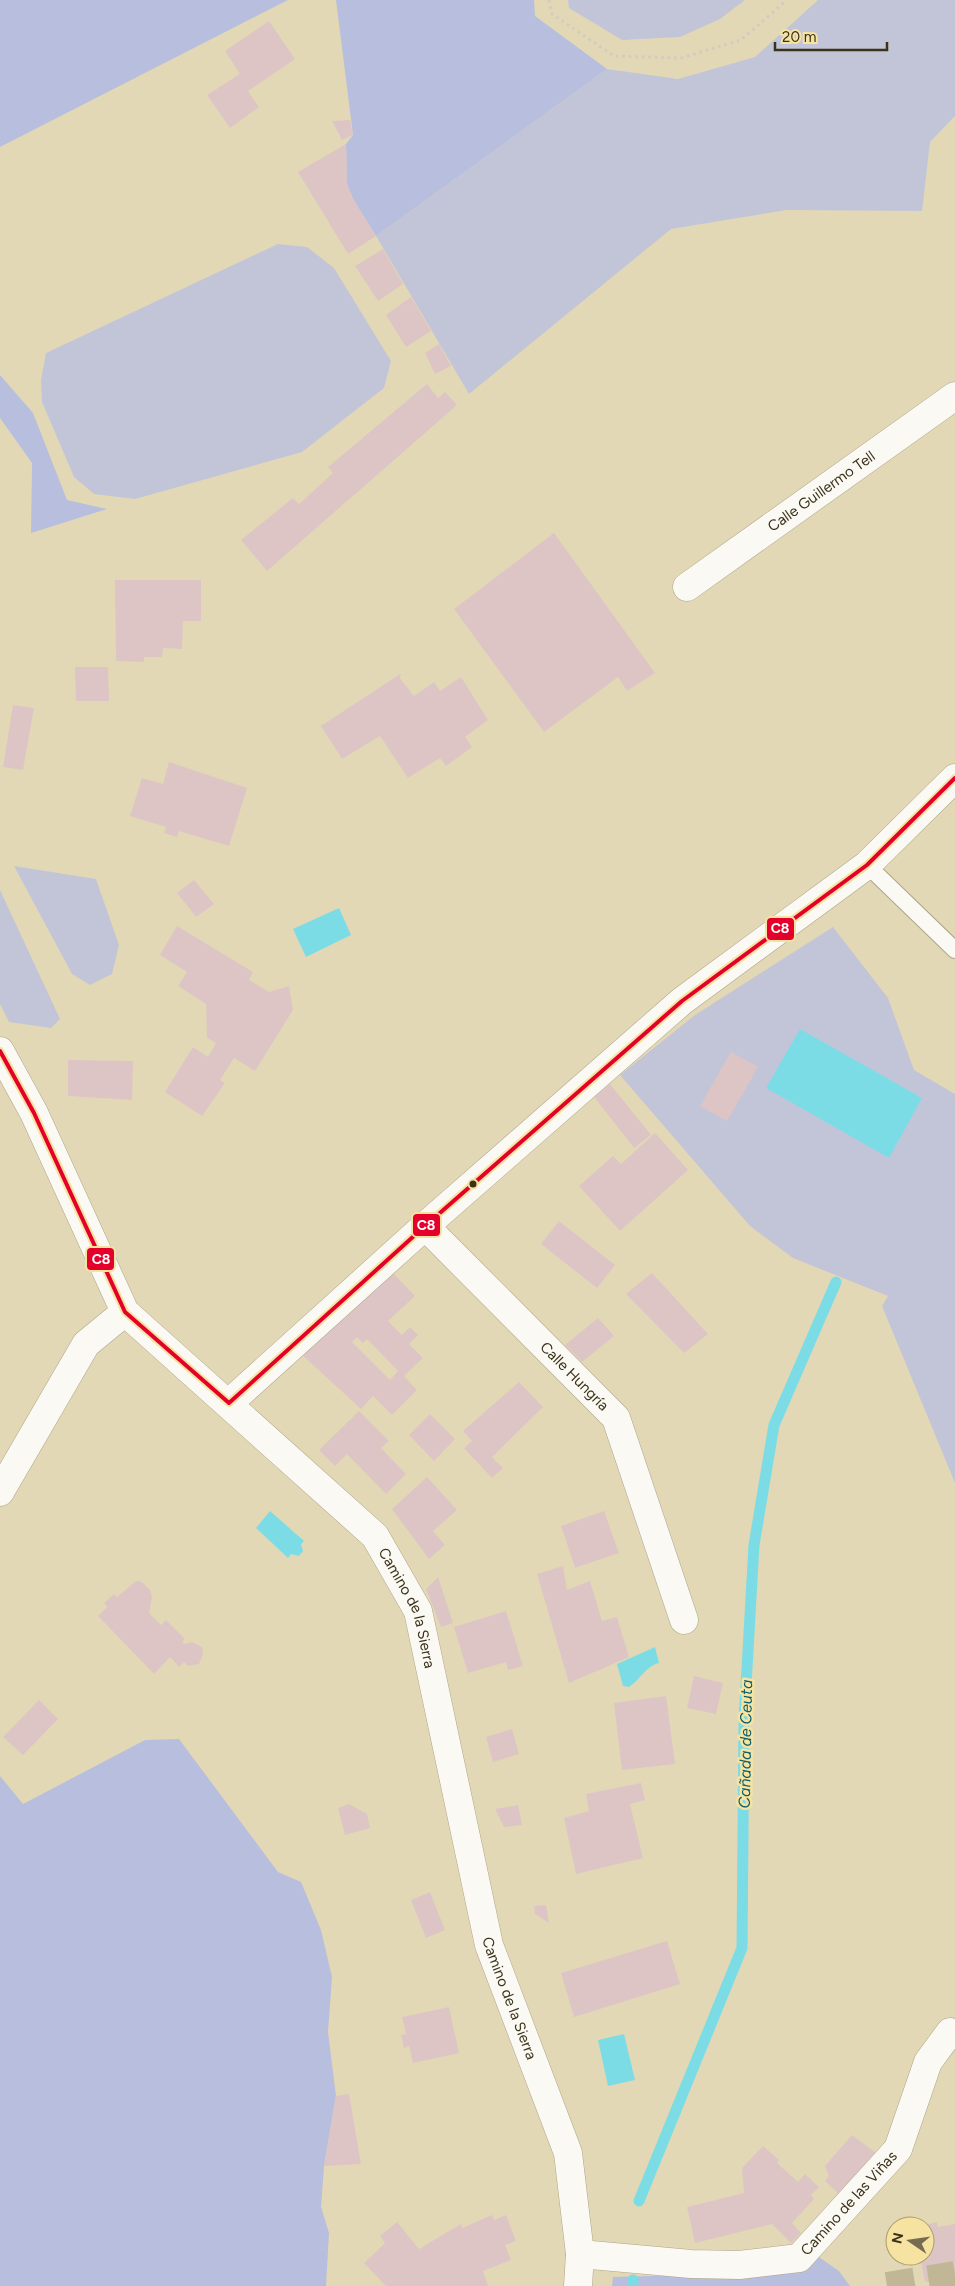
<svg xmlns="http://www.w3.org/2000/svg" width="955" height="2286" font-family="Figtree,sans-serif">
<style>
.green{fill:#c2c5d8}
.forest{fill:#b8bedd}
.water{fill:#7cdce5}
.lines{fill:none;stroke-linecap:round;stroke-linejoin:round}
.stream{stroke:#7cdce5;stroke-width:11}
.building{fill:#ddc5c6;fill-rule:evenodd}
.motorway-tunnel{stroke:#c1b796;stroke-width:28;stroke-dasharray:28 14;stroke-linecap:butt}
.service-casing{stroke:#aea58a;stroke-width:18}
.minor-casing{stroke:#aea58a;stroke-width:29}
.path{stroke:#cfccc2;stroke-width:3;stroke-dasharray:2.5 4;stroke-linecap:butt}
.service{stroke:#fbf9f4;stroke-width:16}
.minor{stroke:#fbf9f4;stroke-width:28}
.bus-1-casing{stroke:#f6e3a2;stroke-width:8}
.bus-1{stroke:#e4002b;stroke-width:4}
.bus-dot{fill:#3b3319;stroke:#f6e3a2;stroke-width:2}
.labels{text-anchor:middle;stroke-width:5;stroke-linejoin:round;paint-order:stroke}
.street-label{font-size:15px;fill:#3b3319;stroke:#f6e3a2}
.water-label{font-size:16px;font-style:italic;fill:#0a5d6b;stroke:#f6e3a2}
.line-badge{stroke:#f6e3a2;stroke-width:2}
.badge-label{font-size:14px;text-anchor:middle;font-weight:bold;fill:#fff}
</style>
<rect width="100%" height="100%" fill="#e3d8b5"/>
<path class="green" d="M568,0H745L720,19L680,37L622,40L569,8Z
M818,0H955V116L930,142L922,211L787,210L671,229L469,394L376,236L607,69L678,79L755,57Z
M278,244L307,247L334,268L391,361L384,388L302,452L135,499L94,494L74,477L42,402L41,380L46,353Z
M14,866L96,879L119,945L112,974L90,985L72,974Z
M0,890L60,1019L51,1028L9,1022L0,1004Z
M833,927L888,998L914,1070L955,1094V1483L882,1306L888,1296L793,1258L750,1226L620,1075L695,1015Z"/>
<path class="forest" d="M0,0H288L0,147Z
M336,0H534L535,16L607,69L376,236L353,199L347,184L346,144L353,135Z
M0,375L33,413L67,500L107,509L31,533L32,463L0,418Z
M179,1739L278,1872L301,1882L321,1930L332,1977L328,2032L336,2096L324,2166L321,2207L329,2233L326,2286H0V1776L23,1804L145,1740Z
M816,2255L839,2271L850,2286H612L613,2277L804,2272Z"/>
<path class="water" d="M339,908L351,935L306,957L293,929Z
M800,1029L922,1098L889,1158L766,1088Z
M270,1511L304,1541L301,1544L303,1551L299,1556L291,1554L288,1558L256,1528Z
M655,1647L659,1663C646,1666 640,1680 629,1687L623,1686L617,1664Z
M624,2034L635,2080L608,2086L598,2040Z"/>
<g class="lines">
<path class="stream" d="M639,2201L742,1948L744,1721L754,1545L774,1425L836,1282
M633,2280V2286"/>
</g>
<path class="building" d="M269,21L295,59L248,91L259,107L230,128L207,95L240,74L225,51Z
M350,120L353,135L342,140L332,121Z
M346,144L347,184L353,199L376,236L348,254L298,172Z
M383,249L403,284L378,301L355,266Z
M411,297L431,331L406,347L386,315Z
M439,344L451,366L435,374L425,353Z
M427,384L438,398L445,392L457,405L267,571L241,540L293,498L299,504L333,473L328,467Z
M554,533L655,673L627,691L618,677L544,732L454,609Z
M115,580H201V621H183L182,649L163,648L162,657H144V662L116,661Z
M75,667H108L109,701H76Z
M400,674L401,676L399,677L414,696L434,682L440,691L461,677L488,720L465,737L472,747L446,766L440,758L408,778L380,736L342,759L321,726Z
M13,705L34,708L23,770L3,767Z
M169,762L247,788L229,846L179,831L177,837L164,833L166,827L130,816L142,778L163,784Z
M194,880L214,904L196,917L177,893Z
M177,926L253,972L249,980L269,992L289,986L293,1010L255,1071L234,1058L220,1080L225,1083L202,1116L165,1092L193,1047L208,1057L216,1043L207,1038L206,1004L178,986L187,972L160,955Z
M731,1052L758,1067L727,1121L700,1106Z
M68,1060L133,1061L132,1100L68,1096Z
M610,1084L651,1135L634,1148L594,1097Z
M655,1133L688,1170L620,1231L579,1186L613,1156L621,1164Z
M559,1221L615,1265L597,1288L541,1244Z
M391,1271L415,1296L388,1321L402,1335L410,1327L418,1335L409,1344L423,1358L404,1376L417,1390L392,1415L373,1396L361,1409L300,1353ZM357,1337L363,1343L367,1339L398,1371L390,1380L352,1342Z
M652,1273L708,1334L684,1353L626,1294Z
M598,1318L614,1336L582,1362L565,1345Z
M519,1382L543,1407L492,1457L503,1468L492,1478L464,1448L472,1441L463,1431Z
M359,1411L389,1441L381,1448L406,1474L386,1494L347,1454L335,1466L319,1450Z
M430,1414L455,1439L434,1461L409,1435Z
M427,1477L457,1510L433,1531L445,1545L429,1559L392,1509Z
M604,1511L619,1553L575,1568L561,1526Z
M563,1566L567,1590L590,1581L602,1621L617,1617L629,1657L569,1683L537,1574Z
M438,1577L453,1623L441,1627L426,1589Z
M136,1581L142,1582L150,1590L152,1597L149,1613L161,1625L166,1620L185,1639L182,1642L185,1644L192,1642L202,1647L203,1654L199,1664L188,1666L184,1662L179,1667L170,1657L154,1674L98,1616L107,1607L104,1603L114,1594L117,1597Z
M506,1611L523,1666L508,1670L506,1662L468,1673L454,1627Z
M694,1676L723,1683L716,1714L687,1708Z
M666,1696L675,1764L622,1770L614,1703Z
M39,1700L58,1719L23,1755L3,1737Z
M512,1729L519,1754L493,1762L486,1737Z
M641,1783L645,1800L630,1804L643,1858L576,1874L564,1818L589,1811L586,1794Z
M349,1804L367,1814L370,1828L345,1835L338,1808Z
M518,1805L522,1825L504,1827L495,1809Z
M430,1892L445,1930L426,1938L411,1900Z
M546,1905L549,1923L535,1914L534,1906Z
M667,1941L680,1984L574,2017L561,1973Z
M449,2007L459,2053L413,2063L409,2046L404,2048L401,2035L406,2034L402,2017Z
M349,2094L361,2164L324,2166L336,2096Z
M852,2135L875,2152L841,2196L825,2181L829,2176L825,2166Z
M763,2146L779,2160L777,2163L798,2182L805,2174L819,2187L811,2195L814,2199L792,2223L801,2233L791,2243L772,2224L695,2243L687,2207L744,2193L742,2168Z
M492,2215L494,2220L506,2215L516,2241L505,2245L511,2260L483,2271L488,2286H386L364,2263L385,2243L380,2236L397,2222L419,2249L461,2224L462,2228Z
M937,2222L938,2227L955,2224V2286H937L936,2280L925,2282L921,2262L902,2266L900,2256H925V2225Z"/>
<g class="lines">
<path class="motorway-tunnel" d="M887,2286L955,2275"/>
<g class="service-casing">
<path id="service" d="M867,865L955,950"/>
</g>
<g class="minor-casing">
<g id="minor">
<path id="s1" d="M687,587L955,396"/>
<path id="s2" d="M0,1051L34,1113L125,1312L375,1536L418,1611L489,1945L568,2153L580,2254L578,2286"/>
<path id="s3" d="M425,1226L616,1418L684,1620"/>
<path d="M229,1403L425,1226L682,1001L867,865L955,778"/>
<path d="M0,1492L86,1344L125,1312"/>
<path id="s4" d="M580,2254L691,2264L739,2265L799,2258L898,2149L928,2062L950,2032"/>
</g>
</g>
<path class="path" d="M549,0L552,14L614,56L681,58L741,40L787,0"/>
<use href="#service" class="service"/>
<use href="#minor" class="minor"/>
<g class="bus-1-casing">
<path id="bus-1" d="M0,1051L34,1113L125,1312L229,1403L425,1226L682,1001L867,865L955,778"/>
</g>
<use href="#bus-1" class="bus-1"/>
</g>
<circle class="bus-dot" cx="473" cy="1184" r="4.5"/>
<g class="labels">
<g class="street-label">
<text dy="5" stroke="none"><textPath href="#s1" startOffset="165">Calle Guillermo Tell</textPath></text>
<text dy="5" stroke="none"><textPath href="#s3" startOffset="212">Calle Hungría</textPath></text>
<text dy="5" stroke="none"><textPath href="#s2" startOffset="705">Camino de la Sierra</textPath></text>
<text dy="5" stroke="none"><textPath href="#s2" startOffset="1110">Camino de la Sierra</textPath></text>
<text dy="5" stroke="none"><textPath href="#s4" startOffset="294">Camino de las Viñas</textPath></text>
</g>
<g class="water-label">
<text transform="translate(745 1744) rotate(-89)" y="6">Cañada de Ceuta</text>
</g>
</g>
<g class="line-badge">
<rect x="766" y="917" width="29" height="24" rx="5" fill="#e4002b"/>
<rect x="412" y="1213" width="29" height="24" rx="5" fill="#e4002b"/>
<rect x="86" y="1247" width="29" height="24" rx="5" fill="#e4002b"/>
</g>
<g class="badge-label">
<text x="780" y="933">C8</text>
<text x="426" y="1230">C8</text>
<text x="101" y="1264">C8</text>
</g>
<g transform="translate(910 2241) rotate(283)"><circle r="24" fill="#f6e3a2" stroke="#ab9d6b"/>
<path d="M0-4L9 19L0 12L-9 19Z" fill="#766d50"/>
<text y="-8" font-size="14" font-weight="bold" text-anchor="middle" fill="#3b3319">N</text>
</g>
<path d="M775 42v8h112v-8" fill="none" stroke="#3b3319" stroke-width="2.5"/>
<text x="782" y="42" font-size="15" fill="#3b3319" stroke="#f6e3a2" stroke-width="4" paint-order="stroke">20 m</text>
</svg>
